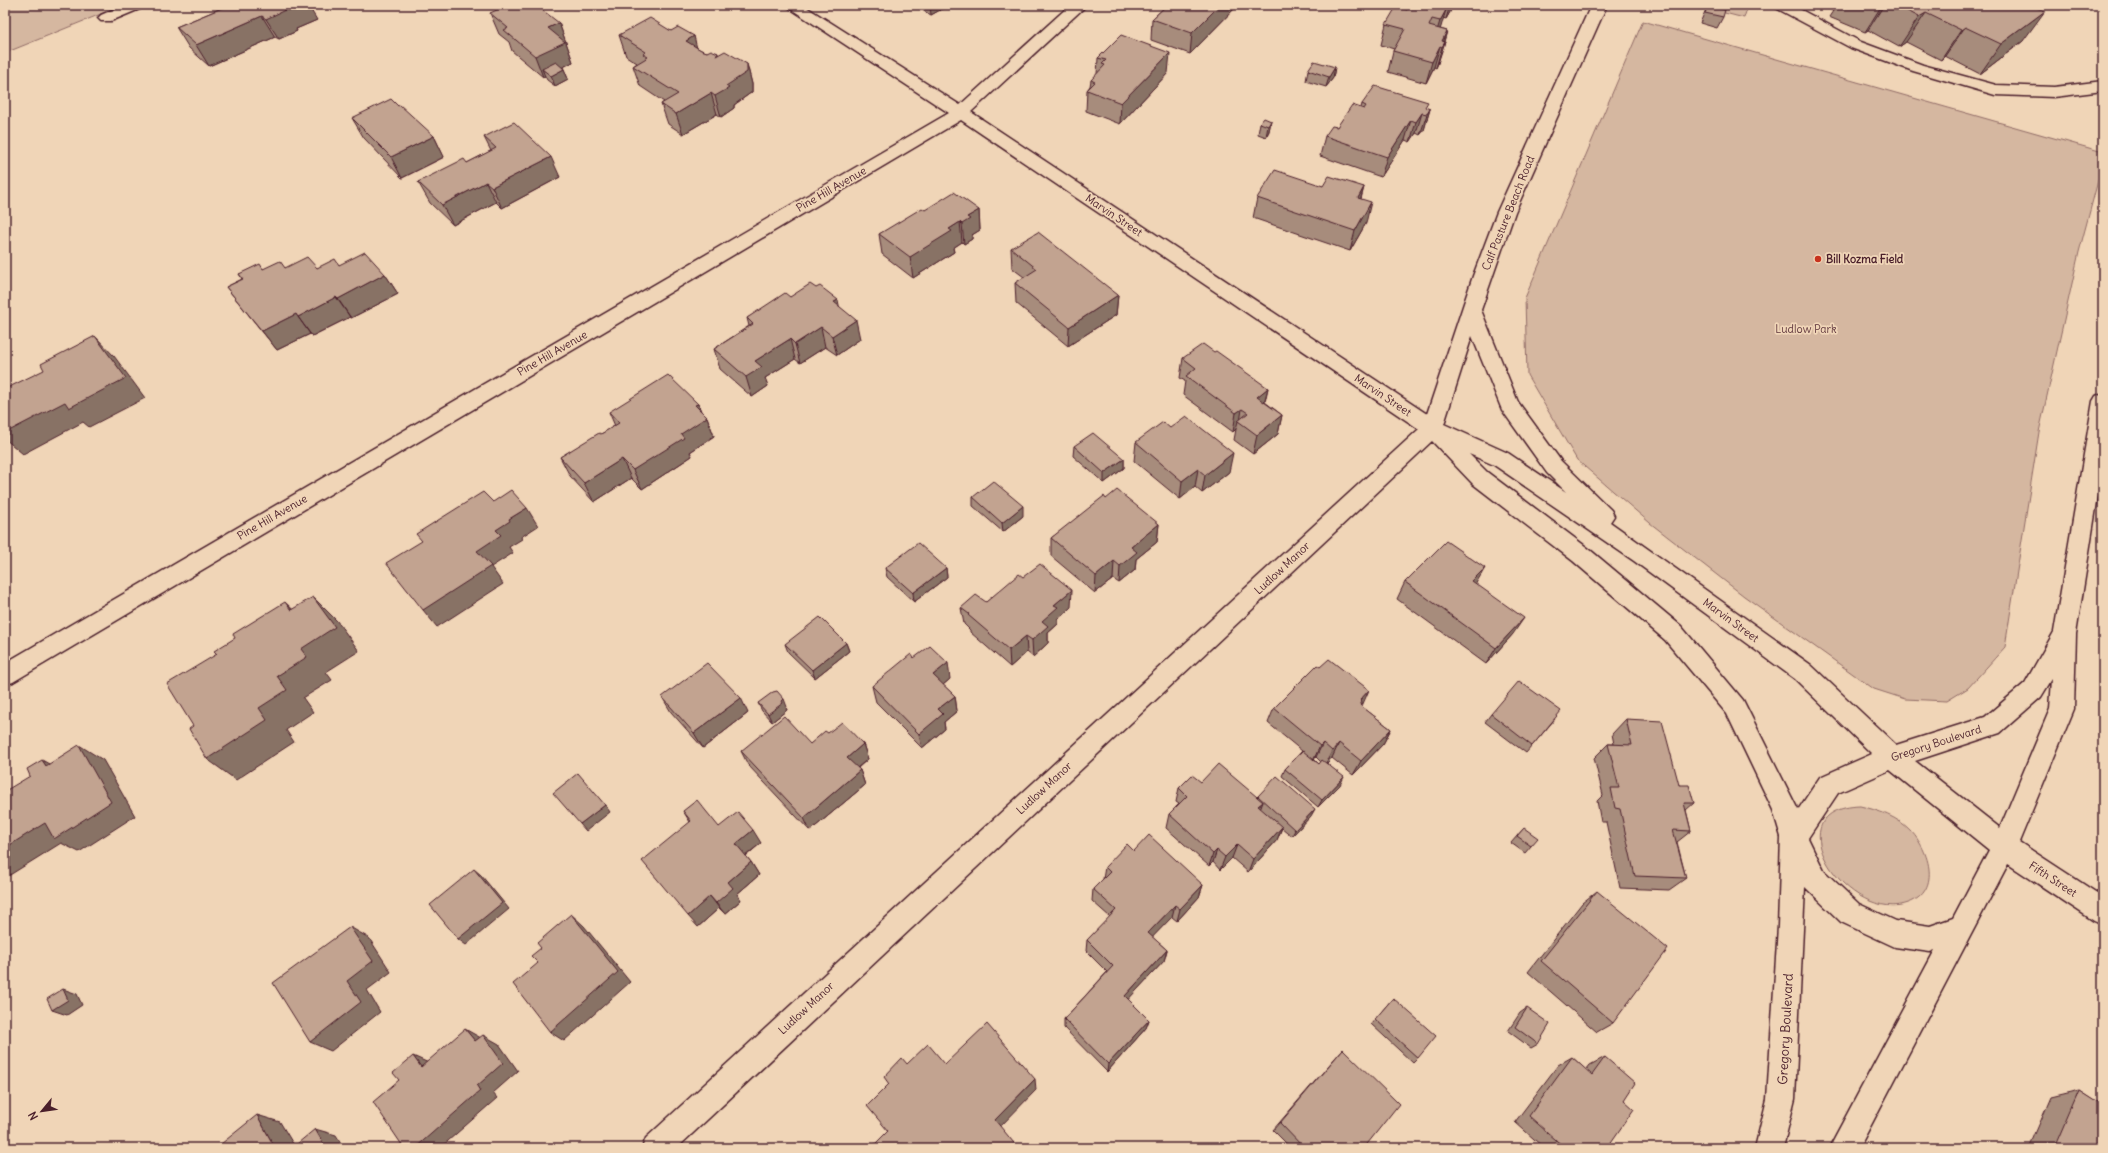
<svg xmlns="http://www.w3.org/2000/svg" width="2108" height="1153" font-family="Delius,sans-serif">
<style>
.green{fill:#d5b7a0;stroke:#906b66}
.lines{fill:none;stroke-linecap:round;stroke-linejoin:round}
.lane-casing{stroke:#4a1f2b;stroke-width:3}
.street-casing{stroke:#4a1f2b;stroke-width:3}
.lane{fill:#f0d5b7;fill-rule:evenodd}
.street{fill:#f0d5b7;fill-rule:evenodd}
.wall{fill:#a78c7c;stroke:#4a1f2b;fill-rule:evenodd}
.shaded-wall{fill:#887265;stroke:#4a1f2b}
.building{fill:#c2a390;stroke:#4a1f2b}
.poi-dot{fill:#c8321e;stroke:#f0d5b7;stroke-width:1.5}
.labels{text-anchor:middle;stroke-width:3.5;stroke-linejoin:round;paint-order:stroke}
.street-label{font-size:11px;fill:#4a1f2b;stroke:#f0d5b7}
.poi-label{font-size:11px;font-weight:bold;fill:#4a1f2b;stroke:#f0d5b7;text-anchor:start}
.park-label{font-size:11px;fill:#5f363d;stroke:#f0d5b7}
.near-street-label{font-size:13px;fill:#4a1f2b;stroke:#f0d5b7}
</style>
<rect width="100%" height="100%" fill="#f0d5b7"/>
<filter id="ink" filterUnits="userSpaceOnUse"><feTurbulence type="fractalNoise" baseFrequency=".025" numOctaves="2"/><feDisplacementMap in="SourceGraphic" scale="8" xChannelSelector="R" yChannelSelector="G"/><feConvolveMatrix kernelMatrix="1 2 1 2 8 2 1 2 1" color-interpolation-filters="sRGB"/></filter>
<g filter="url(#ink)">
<path class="green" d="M5,5H123L5,53Z
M1694,5H1748L1744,18Z
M1643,21L2103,152V162L2079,252L2039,432L2005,647L1968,688L1947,701L1905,699L1874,689L1744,596L1650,523L1577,460L1527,375L1525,298Z
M1860,806C1878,810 1898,817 1911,831C1932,854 1942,897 1901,905C1842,916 1774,809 1860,806Z"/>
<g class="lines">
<g class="lane-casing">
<path id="lane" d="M1774,5H1792L1861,42L1923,65L1996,85L2054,87L2103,81V91L2054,97L1995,95L1913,71L1851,48L1776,8Z"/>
</g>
<g class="street-casing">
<path id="street" d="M124,5H145L142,8L111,21H101L98,18L101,15Z
M785,5H803L960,105L1070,5H1087L971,112L1427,414L1473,276L1497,212L1591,5H1607L1515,212L1481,310L1518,402L1561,461L1611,510L1614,516L1610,522L1811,665L1896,745L1985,717L2025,683L2054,632L2093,401L2096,396L2103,393V464L2076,634L2074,709L2019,842L2103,897V925L2094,921L2008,864L1859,1148H1829L1935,950L1930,952L1895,947L1841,922L1805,887L1795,1099L1783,1148H1755L1767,1099L1778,926L1781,837L1773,810L1727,714L1665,640L1573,561L1473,484L1432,441L677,1148H642L646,1138L1419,429L961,120L13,682L5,685V663L949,113ZM1472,336L1502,410L1547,473L1566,492L1508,453L1444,424ZM1469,454L1494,465L1634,561L1795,679L1872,754L1820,777L1798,810L1743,700L1681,626L1589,549L1487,472ZM2052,679L2050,709L2000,828L1915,761L2000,733L2041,697ZM1890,770L1989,850L1953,918L1930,926L1896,921L1859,904L1824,871L1808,838L1838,793Z"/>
</g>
<use href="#lane" class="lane"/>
<use href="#street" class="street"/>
</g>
<path class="wall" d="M229,5L317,20L296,29L297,31L279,39L275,37L209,66L189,48L176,27Z
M913,5H949L931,15Z
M1167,5H1238L1190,54L1151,40L1152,19Z
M1434,5H1454L1453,7L1452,6L1450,12L1446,19L1443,18L1440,29L1447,31L1438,63L1436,68L1434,67L1426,83L1388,72L1393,51L1394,49L1381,45L1386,24L1407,10L1434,6Z
M1476,5H1490L1488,8Z
M1708,5L1723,17L1717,28L1700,23L1703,16Z
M1821,5H2031L2023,41L1980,74L1945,56L1941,60L1906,42L1899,47L1868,30L1865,32L1829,17L1833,11Z
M2098,5H2103V7Z
M490,13L559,23L573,62L563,67L564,69L568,79L555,86L547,80L545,76L543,77L512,51L509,42L499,34Z
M671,31L694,36L696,47L701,50L707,52L718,53V55L747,64L752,84V92L734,105V108L721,117L717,114L683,134L668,124L661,104L664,102L640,86L633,66L637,63L626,56L619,35Z
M1098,58L1168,73L1120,124L1086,111L1087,90L1090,86L1091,80L1097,74Z
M1335,67L1333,78L1326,87L1306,81L1308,70Z
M1362,104L1426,108L1430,109L1424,130L1420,135L1416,133L1410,142L1405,140L1381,177L1320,156L1325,136L1361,108Z
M352,118L434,136L444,157L402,178L364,138Z
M1271,121L1269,131L1266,137L1258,134L1260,123Z
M484,137L560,177L502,208L496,202L453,225L430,203L418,182L467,163L491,151Z
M1323,186L1364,187L1361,199L1366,223L1350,251L1253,218L1257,198Z
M925,210H979L980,230L972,235V239L964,244L962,242L953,248L954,252L913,278L882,254L879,234Z
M1011,248L1118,295L1116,315L1068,346L1016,303L1015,283L1024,277L1012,268Z
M339,265L385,274L398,294L351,318L350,317L312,336L310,334L277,350L226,287L242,279L239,274L263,269L285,268H317Z
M816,288L840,307L860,339L837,355L825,347L800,363L795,359L765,378L768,386L752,397L720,369L714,349L749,326L747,318L790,297Z
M1183,358L1268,388L1265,402L1282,415L1278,434L1253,454L1234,440L1236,429L1233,432L1183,395L1185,381L1180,378Z
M698,404L701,411L707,417L714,436L690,452L692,456L642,489L631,478L594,502L570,476L560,457L601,434L615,426L609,412Z
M1170,428L1229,472L1202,493L1195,487L1180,499L1134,461L1136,442Z
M1074,446L1124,459V468L1104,483L1073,456Z
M973,497L1023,516L1003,532L973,506Z
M1106,499L1159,524L1157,542L1136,559L1135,570L1119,583L1113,579L1095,593L1051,556V538Z
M885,568H946L947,577L914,602L887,577Z
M1023,577L1071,607L1058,619V624L1048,633V643L1033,657L1027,652L1010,667L970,632V630L964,624L961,608L986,602Z
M1405,582L1476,584L1513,634L1486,664L1397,599Z
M846,643L849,651L815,678L788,652L785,644Z
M914,658L950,679L943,685L955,696L957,711L944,722L945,729L922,748L876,702L872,686Z
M662,697L748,713L703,748L671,712Z
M758,703L787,707L786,708L787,710L772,722L762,711Z
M1361,706L1391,729L1383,744L1353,775L1332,758L1327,763L1340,785L1318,807L1282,776L1285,769L1302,751L1268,723L1274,708ZM1316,757L1321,762L1319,764L1314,759Z
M1491,714L1555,719L1526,753L1485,722Z
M1626,719L1694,803L1686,810L1691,831L1677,842L1686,878L1669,890L1620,888L1606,822H1601L1597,801L1603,795L1594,758L1608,744H1614L1612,734Z
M828,733L863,744L868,759L858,768L860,770L865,785L810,831L748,765L741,751L810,744Z
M1201,782L1257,797L1258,796L1311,816L1292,836L1282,828L1277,840L1248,872L1232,858L1220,870L1213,862L1209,866L1166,828L1169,814L1179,804L1176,802L1179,788Z
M683,811L719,827L761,843L746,856L751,862L759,875L737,894L741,900L725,914L719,908L698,927L690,822Z
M1524,828L1531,846L1525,853L1511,843Z
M1134,851L1203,885L1199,897L1177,921L1172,917L1152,937L1167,950L1164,961L1128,999L1149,1020L1146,1028L1107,1072L1064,1028V1019L1107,972L1086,951L1087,940L1110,917L1092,901L1093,889L1103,879L1105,867Z
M1597,891L1613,1023L1597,1032L1528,972L1582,903Z
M1393,998L1418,1058L1413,1063L1371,1024Z
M1527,1008L1538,1044L1531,1048L1508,1031L1520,1013Z
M1343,1049L1364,1148H1291L1273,1130L1335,1058Z
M1572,1057L1586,1070L1590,1065L1605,1057L1624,1100L1607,1148H1544L1515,1122L1558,1065Z
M2080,1090L2098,1102L2103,1101V1148H2029L2051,1097Z"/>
<path class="shaded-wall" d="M291,5H308L317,20L296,29L297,31L279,39L266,19L283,8Z
M930,5H949L931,15Z
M1220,5H1238L1190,54L1192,33Z
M1451,5H1453L1450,12L1446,19L1449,8Z
M1882,5H1884L1868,30L1865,32Z
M1446,10L1440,30L1434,41L1440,21Z
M2045,11L2023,41L1980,74L2001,44Z
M1926,13L1906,42L1899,47L1919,17Z
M262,16L275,37L209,66L196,45Z
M559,23L573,62L549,74L542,69L545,76L543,77L535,56L548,28Z
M1965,27L1945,56L1941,60L1961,30Z
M1447,31L1442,47V41Z
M694,36L699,57L686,41Z
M1445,42L1438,63L1436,68L1442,47Z
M1440,46L1434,67L1426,83L1432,62Z
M1170,53L1168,73L1120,124L1121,103Z
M747,64L752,84V92L734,105V108L721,117L715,96Z
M1335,67L1333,78L1326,87L1329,77Z
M564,69L568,79L555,86L551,76Z
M711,93L717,114L683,134L676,114Z
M1430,109L1424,130L1420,135L1427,114Z
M1422,113L1416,133L1410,142L1416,122Z
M1411,120L1405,140L1381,177L1387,157Z
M1271,121L1269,131L1266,137L1268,126Z
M434,136L444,157L402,178L391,157Z
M551,157L560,177L502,208L492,187Z
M486,182L496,202L453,225L442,205Z
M1364,187L1358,208V198Z
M1371,202L1366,223L1350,251L1355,231Z
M979,210L980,230L972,235V239L964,244L962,224L967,217Z
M960,222L962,242L953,248L954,252L913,278L910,257L949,229Z
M385,274L398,294L351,318L338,299Z
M1118,295L1116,315L1068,346L1069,327Z
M336,297L350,317L312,336L298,317Z
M838,300L842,320L834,302Z
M296,314L310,334L277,350L262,331Z
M856,320L860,339L837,355L832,336Z
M821,327L825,347L800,363L795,344Z
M95,336L114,356L145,398L89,427L83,422L23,454L5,439V433Z
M790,339L795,359L765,378L768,386L752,397L746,377L755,361Z
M1268,388L1263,407L1257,397Z
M698,404L704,419L707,417L714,436L690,452L692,456L642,489L633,470L681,434L695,405Z
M1242,409L1240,422L1238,421L1236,429L1233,432L1236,413Z
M1282,415L1278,434L1253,454L1257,435Z
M1233,453L1229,472L1202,493L1205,475Z
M622,459L631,478L594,502L584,483Z
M1124,459V468L1104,483V473Z
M1198,469L1195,487L1180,499L1182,481Z
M1023,506V516L1003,532L1002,523Z
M527,508L538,526L521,537L522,539L509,547L513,553L491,567L503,584L437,627L423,610L496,530L509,519Z
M1159,524L1157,542L1136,559L1135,570L1119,583L1120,566L1131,547Z
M1114,561L1113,579L1095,593L1096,576Z
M946,568L947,577L914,602L913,593Z
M1485,568L1475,585L1472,581Z
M1072,590L1071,607L1058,619V624L1048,633V643L1033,657L1032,640L1042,621L1054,605Z
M313,597L337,621L359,651L326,672L332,680L303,698L313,712L286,730L294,742L236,780L207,759L259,708L277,676L301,649Z
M285,602L310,626L291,610Z
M1524,618L1513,634L1486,664L1496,648Z
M1026,636L1027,652L1010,667L1009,650Z
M846,643L849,651L815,678L812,670Z
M948,663L950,679L936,691L933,675Z
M1369,690L1362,706L1360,708V700Z
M955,696L957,711L944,722L945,729L922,748L919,734L938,709Z
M741,698L748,713L703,748L694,733Z
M784,699L787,707L786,708L787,710L772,722L768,714Z
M1391,729L1383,744L1353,775L1361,761Z
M1323,743L1316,757L1313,761L1320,746Z
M1339,743L1332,758L1325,765L1332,751Z
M863,744L868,759L852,772L847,758Z
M79,745L103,760L135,816L79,852L61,843L5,878V848Z
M42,760L67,774L46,766Z
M860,770L865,785L810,831L804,818Z
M1344,777L1340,785L1318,807L1322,800Z
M1263,802L1258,815V806Z
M605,805L610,812L586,831L580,824Z
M1315,809L1311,816L1292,836L1295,830Z
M1282,827L1277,840L1248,872L1253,859Z
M753,830L761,843L744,857L736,844Z
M1237,845L1232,858L1220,870L1225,857Z
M1217,850L1213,862L1209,866L1213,854Z
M751,862L759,875L737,894L741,900L725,914L716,903L728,882Z
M474,869L481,875L509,909L466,945L458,939Z
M1203,885L1199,897L1177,921L1180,909Z
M710,896L719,908L698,927L688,916Z
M1175,905L1172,917L1146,944L1148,933Z
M571,914L584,926L630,982L564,1041L550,1032Z
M350,927L369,938L391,972L367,990L380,1012L331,1051L310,1042L347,981Z
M1167,950L1164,961L1123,1005L1125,996Z
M63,989L77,994L82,1005L67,1015L52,1010Z
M1149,1020L1146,1028L1107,1072L1108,1064Z
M465,1029L481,1038L475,1041Z
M483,1035L499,1044L518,1071L493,1093L497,1098L440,1148H415L477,1086Z
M413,1056L431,1064L421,1067Z
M1035,1079L1036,1090L997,1130L995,1120Z
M257,1115L280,1122L295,1147L297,1148H275Z
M315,1129L336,1135L344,1148H326Z"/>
<path class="building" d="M229,5H291L283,8L285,10L266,19L262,16L196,45L176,27Z
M508,5H536L559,23L548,28L565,42L535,56L504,30L508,28L490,13Z
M1167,5H1220L1192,33L1152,19Z
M1410,5H1428L1446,10L1440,21L1432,19L1429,26L1447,31L1442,41L1445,42L1442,47L1440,46L1432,62L1393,51L1405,29L1386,24L1396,7L1407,10Z
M1437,5H1451L1449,8Z
M1708,5L1725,10L1723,17L1705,13Z
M1896,5H2031L2045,11L2001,44L1965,27L1961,30L1926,13L1919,17Z
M650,18L671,31L678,27L694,36L686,41L701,50L707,52L711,50L718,53L716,56L725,51L747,64V72L726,86L729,88L715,96L711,93L676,114L661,104L678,94L633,66L648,57L643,54L646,52L619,35Z
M1121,35L1170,53L1121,103L1087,90L1095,82L1091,80L1105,65L1102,64L1106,60L1098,58Z
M1314,61L1335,67L1329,77L1308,70Z
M556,62L564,69L551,76L542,69Z
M1375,86L1428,102L1425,107L1430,109L1427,114L1422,113L1416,122L1411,120L1387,157L1325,136L1332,126L1337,127L1352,105L1364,109L1366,106L1362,104Z
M391,99L398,106L400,105L434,136L391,157L352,118Z
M1264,118L1271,121L1268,126L1260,123Z
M514,122L551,157L492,187L486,182L442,205L418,182L464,159L467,163L496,148L484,137Z
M1275,170L1323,186L1329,176L1364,187L1358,198L1371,202L1355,231L1257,198Z
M954,192L979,210L967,217L970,219L962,224L960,222L949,229L952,231L910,257L879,234L922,208L925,210Z
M1038,232L1118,295L1069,327L1015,283L1037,269L1011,248Z
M365,252L385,274L338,299L336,297L298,317L296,314L262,331L226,287L243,279L239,274L260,264L263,269L280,261L285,268L307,257L317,268L335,259L339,265Z
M810,284L816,288L820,286L838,300L834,302L856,320L832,336L821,327L795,344L790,339L755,361L762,367L746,377L714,349L753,324L747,318L785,293L790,297Z
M95,336L126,378L69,408L65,402L5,433V389L44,370L41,364Z
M1203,344L1214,352L1216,351L1268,388L1257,397L1282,415L1257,435L1238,421L1248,413L1242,409L1236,413L1186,376L1196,368L1183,358Z
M668,375L698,404L695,405L707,417L681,434L684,438L633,470L622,459L584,483L560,457L599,433L601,434L619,423L609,412Z
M1186,416L1233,453L1205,475L1198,469L1182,481L1136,442L1163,422L1170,428Z
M1093,433L1124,459L1104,473L1074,446Z
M993,481L1023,506L1002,523L973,497Z
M511,490L527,508L509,519L510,521L496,530L501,535L477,551L491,566L423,610L386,563L422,541L416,534L483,492L493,502Z
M1117,490L1159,524L1131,547L1137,552L1120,566L1114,561L1096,576L1051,538L1104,496L1106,499Z
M1446,541L1485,568L1472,581L1524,618L1496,648L1405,582Z
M918,543L946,568L913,593L885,568Z
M1040,564L1072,590L1054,605L1058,607L1042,621L1048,626L1032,640L1026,636L1009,650L968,615L969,614L961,608L976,595L986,602L1019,574L1023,577Z
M313,597L335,627L301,649L307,657L277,676L287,690L259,708L267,720L207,759L189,729L193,726L167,684L217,654L214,651L235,638L233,634L285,602L291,610Z
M820,617L846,643L812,670L785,644Z
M930,646L948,663L933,675L955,696L938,709L943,714L919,734L872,686L911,654L914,658Z
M1329,659L1369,690L1360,700L1362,702L1360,705L1391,729L1361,761L1339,743L1332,751L1323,743L1320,746L1274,708L1317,665L1320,667Z
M707,663L741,698L694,733L662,697Z
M1519,681L1561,711L1532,746L1491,714Z
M777,691L784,699L782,701L783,703L768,714L758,703L773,692Z
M784,716L810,744L825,731L828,733L842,722L863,744L847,758L860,770L804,818L741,751Z
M1626,719L1662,721L1679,785H1689L1694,803H1684L1691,831L1673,830L1686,878L1635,876L1620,809L1615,808L1611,788H1619L1608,744L1632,745Z
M79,745L111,802L54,839L45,823L5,848V791L30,776L27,769L42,760L46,766Z
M1303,751L1319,764L1322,760L1344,777L1322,800L1285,769Z
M1218,764L1263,802L1258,806L1282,827L1253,859L1237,845L1225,857L1217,850L1213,854L1169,814L1187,796L1179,788L1192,775L1201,782Z
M578,773L605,805L580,824L553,793Z
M1277,776L1315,809L1295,830L1258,796Z
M697,800L719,827L738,812L753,830L736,844L751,862L728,882L733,888L716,903L710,896L688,916L642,861L691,821L683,811Z
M1524,828L1538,838L1531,846L1517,836Z
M1149,835L1203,885L1180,909L1175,905L1148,933L1167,950L1125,996L1149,1020L1108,1064L1064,1019L1113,966L1087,940L1116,910L1093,889L1110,872L1105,867L1127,844L1134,851Z
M474,869L502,903L458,939L430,905Z
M1597,891L1668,949L1613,1023L1541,961Z
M571,914L618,972L550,1032L513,984L538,963L531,956L541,948L537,943Z
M350,927L373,961L347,981L361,1002L310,1042L273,983Z
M63,989L68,1000L52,1010L47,999Z
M1393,998L1436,1036L1418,1058L1375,1019Z
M1527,1008L1550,1024L1538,1044L1515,1027Z
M987,1024L1035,1079L995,1120L1018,1148H871L888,1131L867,1106L889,1084L884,1077L902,1058L907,1064L928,1044L945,1064Z
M465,1029L475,1041L483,1035L503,1063L477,1086L480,1091L415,1148H404L373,1102L399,1080L393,1073L413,1056L421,1067Z
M1343,1049L1399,1104L1364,1148H1304L1280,1123Z
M1572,1057L1592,1075L1605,1057L1635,1083L1624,1100L1634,1109L1607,1148H1565L1529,1116Z
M2080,1090L2102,1104L2103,1102V1148H2055Z
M257,1115L275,1148H216Z
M315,1129L326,1148H292Z
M287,1146L288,1148H284Z"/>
</g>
<circle class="poi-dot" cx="1818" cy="259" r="4"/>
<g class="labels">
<g class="street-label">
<text transform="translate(831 189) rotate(-30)" y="4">Pine Hill Avenue</text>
<text transform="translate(1508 213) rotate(-68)" y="4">Calf Pasture Beach Road</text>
<text transform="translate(1114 215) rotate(34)" y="4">Marvin Street</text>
<text transform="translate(552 353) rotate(-30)" y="4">Pine Hill Avenue</text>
<text transform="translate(1383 395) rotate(34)" y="4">Marvin Street</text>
<text transform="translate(272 517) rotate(-30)" y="4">Pine Hill Avenue</text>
<text transform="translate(1282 568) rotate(-43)" y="4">Ludlow Manor</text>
<text transform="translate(1731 620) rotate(36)" y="4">Marvin Street</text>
<text transform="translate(1936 743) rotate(-18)" y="4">Gregory Boulevard</text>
<text transform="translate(1044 788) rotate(-43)" y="4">Ludlow Manor</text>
<text transform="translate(2053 879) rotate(33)" y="4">Fifth Street</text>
<text transform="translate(806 1008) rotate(-43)" y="4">Ludlow Manor</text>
</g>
<g class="poi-label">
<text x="1826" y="263">Bill Kozma Field</text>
</g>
<g class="park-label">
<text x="1806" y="333">Ludlow Park</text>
</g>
<g class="near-street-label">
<text transform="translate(1785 1029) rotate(-87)" y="5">Gregory Boulevard</text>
</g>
</g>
<rect width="2108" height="1153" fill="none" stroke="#f0d5b7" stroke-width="20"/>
<rect x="10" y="10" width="2088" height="1133" fill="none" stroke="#4a1f2b" stroke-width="1.5" filter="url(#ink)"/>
<g transform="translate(42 1111) rotate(241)" stroke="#f0d5b7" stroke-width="3" paint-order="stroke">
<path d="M0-3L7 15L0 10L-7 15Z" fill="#4a1f2b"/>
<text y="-6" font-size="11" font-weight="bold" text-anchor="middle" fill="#4a1f2b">N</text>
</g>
</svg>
